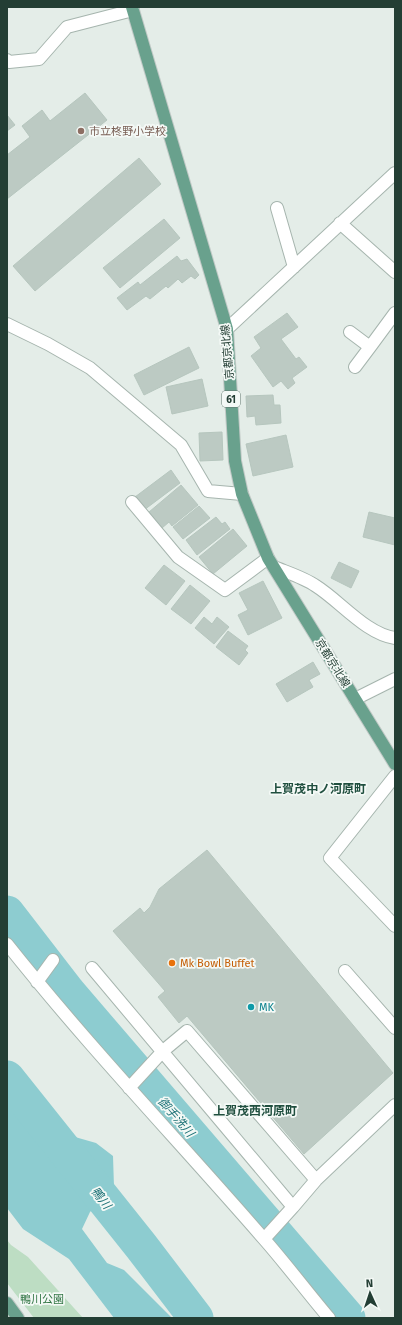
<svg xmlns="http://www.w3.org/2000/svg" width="402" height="1325" font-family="'Fira Sans','Noto Sans JP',sans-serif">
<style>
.green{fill:#bdddc3}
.water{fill:#8dccd0}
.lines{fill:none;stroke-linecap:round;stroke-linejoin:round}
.river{stroke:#8dccd0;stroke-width:35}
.building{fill:#bccac3;stroke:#b6c6be}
.minor-casing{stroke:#a6b5ae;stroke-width:14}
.major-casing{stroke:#c1c9c6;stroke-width:14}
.minor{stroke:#fff;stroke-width:12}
.major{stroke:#69a18d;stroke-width:12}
.education-dot{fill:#8d6e63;stroke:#f4f9f6;stroke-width:1.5}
.food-dot{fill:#e8710a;stroke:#f4f9f6;stroke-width:1.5}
.culture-dot{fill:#0f9aa8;stroke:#f4f9f6;stroke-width:1.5}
.labels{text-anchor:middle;stroke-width:3.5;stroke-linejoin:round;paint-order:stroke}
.shield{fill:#f4f9f6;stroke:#62766e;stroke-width:1}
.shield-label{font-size:10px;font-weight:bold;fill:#233e34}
.education-label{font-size:11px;fill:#785e54;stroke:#f4f9f6;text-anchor:start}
.street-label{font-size:11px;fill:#233e34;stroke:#f4f9f6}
.food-label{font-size:11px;fill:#c56008;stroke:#f4f9f6;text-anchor:start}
.culture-label{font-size:11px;fill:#0d838f;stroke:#f4f9f6;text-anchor:start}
.park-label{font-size:11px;fill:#2f7442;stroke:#f4f9f6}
.neighbourhood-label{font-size:12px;font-weight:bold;fill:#204f3f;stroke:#f4f9f6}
.water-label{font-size:12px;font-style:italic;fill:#1f7378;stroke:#f4f9f6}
</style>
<rect width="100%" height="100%" fill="#e4ede8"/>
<path class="green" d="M7,1240L11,1245L28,1257L83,1318H34L7,1283Z"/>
<path class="water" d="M7,1098L68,1135L96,1143L113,1156L114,1187L90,1212L82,1229L107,1263L124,1270L172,1318H114L69,1259L23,1229L7,1208Z"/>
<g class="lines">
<path class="river" d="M7,913L68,992L348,1318
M7,1078L141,1246L196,1318"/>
</g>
<path class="building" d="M85,93L107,120L7,199V155L30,137L22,126L42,110L50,121Z
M7,115L15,125L7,131Z
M139,158L161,184L35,291L13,266Z
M164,219L180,238L120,288L103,268Z
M177,256L181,261L187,259L199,275L195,279L191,276L182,283L178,279L168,288L166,286L150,299L146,296L127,310L117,298L138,282L140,285Z
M287,313L298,327L281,339L296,359L299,357L307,367L292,378L295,383L288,389L281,381L273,387L251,356L261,348L254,337Z
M189,347L199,368L144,395L134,375Z
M202,379L208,406L172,414L166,387Z
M273,395L274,405H280L281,423L256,425L255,416L247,417L246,396Z
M222,432L223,460L200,461L199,433Z
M286,435L293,467L253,476L246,444Z
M171,470L180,483L144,510L135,497Z
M181,485L198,505L172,526L169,522L162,528L149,512Z
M199,506L210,518L183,539L173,527Z
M369,512L395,518V545L363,537Z
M216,517L222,524L225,522L230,529L197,555L186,540Z
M233,529L247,546L213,574L199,557Z
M339,562L359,571L351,588L331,578Z
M164,565L185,581L166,605L145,588Z
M263,581L282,618L248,635L238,615L248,610L239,593Z
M190,585L210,601L191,624L171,609Z
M204,617L212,624L217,617L229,627L214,644L195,628Z
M228,631L248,646L245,650L248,653L239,665L216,647Z
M313,662L320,674L309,680L313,687L287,702L276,684Z
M207,850L393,1073L304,1154L187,1016L179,1023L158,997L165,991L113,931L140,908L144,913L150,907L159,889Z"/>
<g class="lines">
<g class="minor-casing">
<path id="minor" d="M7,60L9,62L39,59L67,27L133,10
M277,208L294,267
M340,223L395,272
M7,324L48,344L90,368L181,445L208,491L242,494
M227,329L395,173
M350,332L370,347L395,313
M355,367L370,347
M132,502L178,557L225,590L268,558
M274,567C286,572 305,578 316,586C340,601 366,634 395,638
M355,699L395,679
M395,776L330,858L395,926
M7,944C88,1046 178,1140 264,1239C286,1264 307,1292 329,1318
M92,968L293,1207L316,1180L395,1105
M345,971L395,1028
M37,982L53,960
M129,1088L163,1051L187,1031L316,1180
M264,1239L293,1207"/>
</g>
<g class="major-casing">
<path id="major" d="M132,7L227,329L235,461L242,494L268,558L395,764
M7,1303L18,1318"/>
</g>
<use href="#minor" class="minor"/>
<use href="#major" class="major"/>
</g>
<circle class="education-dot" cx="81" cy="131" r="4"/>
<circle class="food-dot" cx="172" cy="963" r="4"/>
<circle class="culture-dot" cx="251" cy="1007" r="4"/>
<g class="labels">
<rect class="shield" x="222" y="391" width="18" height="16" rx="3"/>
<g class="shield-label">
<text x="231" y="403">61</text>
</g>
<g class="education-label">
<text x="89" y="135">市立柊野小学校</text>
</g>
<g class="street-label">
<text transform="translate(227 352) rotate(-95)" y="4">京都京北線</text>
<text transform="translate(333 663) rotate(58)" y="4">京都京北線</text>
</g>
<g class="food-label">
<text x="180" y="967">Mk Bowl Buffet</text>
</g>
<g class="culture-label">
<text x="259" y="1011">MK</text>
</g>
<g class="park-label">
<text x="42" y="1303">鴨川公園</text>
</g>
<g class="neighbourhood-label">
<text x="318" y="793">上賀茂中ノ河原町</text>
<text x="255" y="1115">上賀茂西河原町</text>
</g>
<g class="water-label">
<text transform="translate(176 1117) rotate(49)" y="4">御手洗川</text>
<text transform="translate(101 1198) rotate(52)" y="4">鴨川</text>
</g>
</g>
<rect width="402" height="1325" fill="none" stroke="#233e34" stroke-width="16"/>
<g transform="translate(370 1293) rotate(357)" stroke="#f4f9f6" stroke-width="3" paint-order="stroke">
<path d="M0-3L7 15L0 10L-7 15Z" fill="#233e34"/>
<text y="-6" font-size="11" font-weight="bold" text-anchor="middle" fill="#233e34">N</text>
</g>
</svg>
